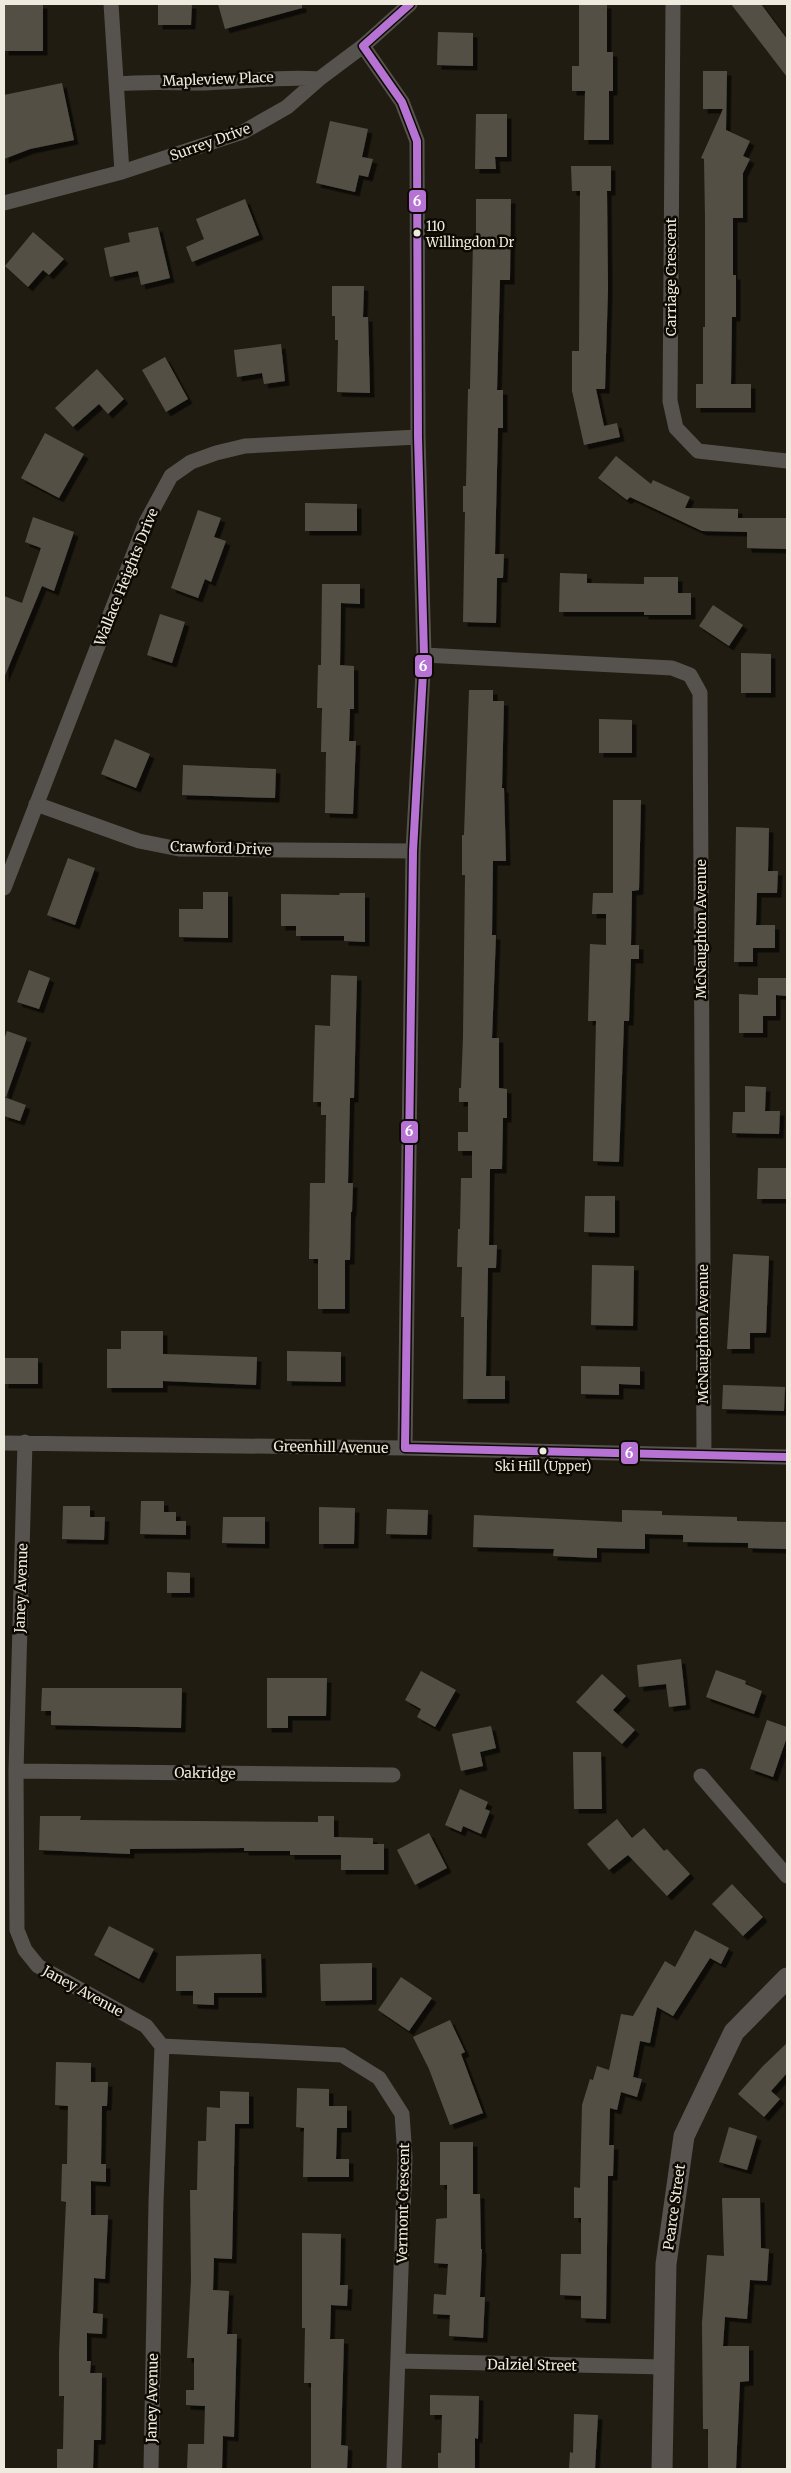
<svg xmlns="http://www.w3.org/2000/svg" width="791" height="2473" font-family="Merriweather,serif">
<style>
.building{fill:#535045;filter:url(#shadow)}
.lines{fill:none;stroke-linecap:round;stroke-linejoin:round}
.street{stroke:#56524e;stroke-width:15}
.secondary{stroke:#58534e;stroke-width:21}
.bus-1-casing{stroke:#0d0a03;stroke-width:11}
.bus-1{stroke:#b673d3;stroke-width:8}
.bus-dot{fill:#eeeadd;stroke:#0d0a03;stroke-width:2}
.labels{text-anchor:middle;stroke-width:5;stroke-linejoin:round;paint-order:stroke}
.bus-label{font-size:13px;fill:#eeeadd;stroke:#0d0a03;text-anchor:start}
.street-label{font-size:14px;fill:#eeeadd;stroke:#0d0a03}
.line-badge{stroke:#0d0a03;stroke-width:2}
.badge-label{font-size:14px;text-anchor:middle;font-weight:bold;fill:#fff}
</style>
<defs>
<filter id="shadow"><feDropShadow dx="4.5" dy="4.5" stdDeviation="0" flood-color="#0009"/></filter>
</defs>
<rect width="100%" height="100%" fill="#201c11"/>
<path class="building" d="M4,4H43V51H4Z
M158,4H192L191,25H158Z
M218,4H302V8L225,29Z
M579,4H607V52H613V91H609V140H584L585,91H572V66H579Z
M731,4H761L787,39V77Z
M438,32L473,33V66L437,65Z
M703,71H727L726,130L750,141L743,156L750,159L743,173V218H733V275H736V317H732L731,384H751V408H696V384H703V327H705V218L704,159L701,158L723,109H703Z
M62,83L74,140L30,149L4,159V95Z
M476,114H507V157H495L496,169H475Z
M330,121L368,129L362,157L373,159L368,177L359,175L355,192L316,183Z
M571,166H611V191H607L608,289L605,389H596L604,426L617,423L620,437L584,445L572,391V351H579L580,191H572Z
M245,199L259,235L192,262L186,247L204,239L196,219Z
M476,199H511L510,280H500L497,390H503V428H498L495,554H504L503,578H497L496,623L463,622L465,512H463V486H466L468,389H470L473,241H476Z
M158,227L170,278L141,285L138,271L110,277L104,248L130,242L128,233Z
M33,232L64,259L49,275L43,270L28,287L5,266Z
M332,286H364L363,317H368L370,393L337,392L338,340H335V316H332Z
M281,344L285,381L264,384L262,373L237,377L234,350Z
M165,357L188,399L166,412L142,370Z
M97,369L124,399L108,414L99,404L73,427L55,408Z
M45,433L84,454L59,498L21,478Z
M616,456L651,484L653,480L690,497L685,508L738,509V518H787V549L747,548V532L702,531L630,497L627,500L598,478Z
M305,503L357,504V531H305Z
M198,510L221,518L214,537L226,541L211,582L205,579L198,598L171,588Z
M33,517L74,532L54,591L42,586L4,678V596L22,603L41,548L25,542Z
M560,573L587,574V583L644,584V577H678V593H691V615H644V612H559Z
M322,584H360V604L341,603L340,665L354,666V709H350L349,741H356L353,814L325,813L326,752H321L322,708H317L318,665H321Z
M713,605L743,625L729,646L699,626Z
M160,614L185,622L172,663L147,655Z
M741,653L771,654V693H741Z
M469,690H493V701H504L502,788H504L506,861H493L492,935H496L492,1038H499V1088L507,1089V1118H503L502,1169H490L489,1245H497L496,1268H488L486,1376H505V1399H463L464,1317H461L462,1267H457L458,1229H460L461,1178H472V1151H458V1132H468V1102H459V1088H461L463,1037L465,875H462V835H464Z
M599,719L632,720V753H599Z
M115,739L150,754L136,788L101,774Z
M183,765L276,769L275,798L182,795Z
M613,800H641L639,890L632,891L631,945H639V959H631L629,1021H624L619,1162L593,1161L596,1021H588L590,944L606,945V914H592L593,893H613Z
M736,827L769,828L768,871H778L777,893H757L756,925H775V948H753V962H734Z
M68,858L95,868L75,925L47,915Z
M203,892H228V938L179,937V909H203Z
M340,893H365V942L344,941V936H296V926H281V894L339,895Z
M29,970L50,978L39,1009L17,1002Z
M331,975L357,976L354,1098H350L348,1183H353L352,1212H351L350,1260H345V1309H318V1259H309L310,1183H325L326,1115H321V1102H313L315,1025L330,1026Z
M758,978H787V996L776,995V1016H763V1033H739V994L758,995Z
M7,1031L27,1038L6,1097L4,1096V1040Z
M745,1086L766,1087L765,1111H780L779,1134L732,1133L733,1112H745Z
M4,1097L26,1105L20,1121L4,1116Z
M758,1168H786V1199H757Z
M585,1196H615V1233L584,1232Z
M733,1254L769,1256L766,1333H750V1349H727Z
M592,1265L634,1266L633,1326L591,1325Z
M121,1331H163V1354L257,1357L256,1385L163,1381V1388H107V1349H121Z
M287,1351L341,1352V1382L287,1381Z
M4,1358H38V1384H4Z
M581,1366L640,1367V1385L619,1384V1395L581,1394Z
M723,1385L785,1387L784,1411L722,1409Z
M141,1501H164V1512H176V1521H186V1535L140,1534Z
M63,1506H90V1517H105L104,1540L62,1539Z
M319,1507L355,1508L354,1544H319Z
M387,1509L428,1510L427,1535L386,1534Z
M622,1510L662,1511V1515L737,1517V1521L787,1522V1549L748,1548V1543L683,1542V1535L645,1534V1549L597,1548V1558L553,1556L554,1549L473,1547L474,1515L622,1522Z
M223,1517H265V1544L222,1543Z
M167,1572L190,1573V1593H167Z
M681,1659L686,1705L669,1707L666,1684L639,1687L637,1665Z
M716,1670L746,1681L745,1684L762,1691L754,1714L706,1697Z
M421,1671L456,1690L435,1727L417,1717L421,1709L405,1700Z
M602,1674L626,1696L613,1710L635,1730L622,1744L576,1702Z
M267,1678H327L326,1716H288V1728H267Z
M42,1688H182L181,1728L51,1725V1711H41Z
M767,1720L787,1727V1737L773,1777L750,1769Z
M491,1726L496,1748L480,1752L483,1766L461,1771L452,1734Z
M573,1752H601L602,1809H574Z
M460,1789L488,1802L485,1809L490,1811L481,1834L463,1826L461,1832L445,1825Z
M40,1816H81L80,1820L318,1822V1816H334V1837L373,1838V1844H384V1870H341V1855H290V1851H244V1848L130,1849V1854L39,1850Z
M617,1819L632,1838L644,1828L664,1851L667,1849L690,1874L667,1896L628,1855L609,1870L587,1844Z
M429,1833L447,1868L415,1885L397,1850Z
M732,1884L763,1917L743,1936L712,1904Z
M109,1926L154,1949L139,1979L94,1955Z
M695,1930L729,1948L721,1964L710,1958L673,2016L657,2007L650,2043L640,2041L633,2077L642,2079L637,2097L621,2092L617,2110L610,2108L609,2145H614L613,2176H608L606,2319L581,2318V2296L560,2295L561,2254H581V2218H574V2187L580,2188L582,2105L590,2079L593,2080L597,2066L609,2070L621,2014L633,2016L665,1961L675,1967Z
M261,1954L262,1993H214V2005L193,2004V1991H176V1956Z
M372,1963V2000L321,2001L320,1964Z
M401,1977L432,1998L409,2031L378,2010Z
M450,2020L465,2052L461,2054L483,2113L450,2125L429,2069L413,2037Z
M787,2043V2073L771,2091L780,2099L764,2117L738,2094L763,2066Z
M56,2062L91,2063V2082H108L107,2106H102L101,2164H106V2182L91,2181V2215H108L105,2279L94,2278L93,2313L103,2314L102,2334L87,2333V2361H91L90,2373H102L101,2440H94L93,2469H57V2449H63L64,2396H59V2353L66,2202L61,2201L62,2164H67L68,2106L55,2105Z
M297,2088L329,2089V2106H347V2128H337L336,2159H349V2177H303L304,2128L296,2127Z
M220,2091L249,2092V2124H235L232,2259L214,2258L213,2290L229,2291L227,2334H237L234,2437L223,2436L222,2469H187L188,2444H204L205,2406L186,2405V2390H194V2358H187L191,2280L190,2190H197L198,2141H206L207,2107L220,2108Z
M729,2127L757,2136L747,2170L719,2162Z
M440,2142H473V2194H480L481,2249H482L480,2297H485L483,2338L449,2336L450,2315L433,2314L434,2294L446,2295L448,2264L434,2263L436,2219L447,2218V2185H440Z
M722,2198H760L761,2248L769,2249L767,2281L750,2280L747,2319L725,2317L723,2346H749V2381L740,2382L736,2469H708V2429H703L702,2323L707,2255L724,2256Z
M302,2233L341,2234L340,2285H348L347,2306L331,2305L330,2339H344L341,2445L348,2446L347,2469H311V2383H304L305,2328H302Z
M430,2395L479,2396L478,2439L475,2438V2469H438V2453H441L442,2415H430Z
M574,2414L598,2415L595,2469H569L570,2452L573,2453Z"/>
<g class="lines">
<path class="street" d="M111,4L122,172
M673,4L670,401L676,428L698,451L787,461
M363,46L402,102L417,141L418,437L424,655L413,851L405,1448
M117,84C146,81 175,83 205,83C244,82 279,76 319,79
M4,203L122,172L243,132L287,107L319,79L363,46L410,4
M424,655L672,668L690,675L700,693L704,1454
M36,804L139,841L179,849L413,851
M4,888L146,522L171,476L191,462L216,453L245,446L418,437
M25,1442L16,1771L17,1930L25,1950L38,1966L146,2026L162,2046L156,2202L151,2469
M4,1443L405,1448L787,1457
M16,1771L393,1775
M701,1776L787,1876
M162,2046L342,2055L379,2078L402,2114L405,2157L394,2469
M399,2361L664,2367"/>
<path class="secondary" d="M662,2469L666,2264L684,2136L734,2032L787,1978"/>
<g class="bus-1-casing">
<path id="bus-1" d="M410,4L363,46L402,102L417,141L418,437L424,655L413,851L405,1448L787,1457"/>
</g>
<use href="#bus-1" class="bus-1"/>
</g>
<g class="bus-dot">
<circle cx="417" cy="233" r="4.5"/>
<circle cx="543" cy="1451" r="4.5"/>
</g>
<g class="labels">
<g class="bus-label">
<text x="426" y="231">110<tspan x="426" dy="16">Willingdon Dr</tspan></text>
<text x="543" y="1471" text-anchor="middle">Ski Hill (Upper)</text>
</g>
<g class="street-label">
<text transform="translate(218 79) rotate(-2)" y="5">Mapleview Place</text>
<text transform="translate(210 142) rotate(-20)" y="5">Surrey Drive</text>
<text transform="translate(671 277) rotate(-90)" y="5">Carriage Crescent</text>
<text transform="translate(126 577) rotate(-68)" y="5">Wallace Heights Drive</text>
<text transform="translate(221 848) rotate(2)" y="5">Crawford Drive</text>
<text transform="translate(701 929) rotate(-90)" y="5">McNaughton Avenue</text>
<text transform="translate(703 1334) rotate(-90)" y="5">McNaughton Avenue</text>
<text transform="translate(331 1447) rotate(1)" y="5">Greenhill Avenue</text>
<text transform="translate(21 1588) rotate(-88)" y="5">Janey Avenue</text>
<text transform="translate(205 1773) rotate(1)" y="5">Oakridge</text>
<text transform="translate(83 1991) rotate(29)" y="5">Janey Avenue</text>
<text transform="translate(403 2203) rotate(-89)" y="5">Vermont Crescent</text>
<text transform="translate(674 2207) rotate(-82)" y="5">Pearce Street</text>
<text transform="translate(532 2365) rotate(1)" y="5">Dalziel Street</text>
<text transform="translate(152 2398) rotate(-89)" y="5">Janey Avenue</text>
</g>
</g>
<g class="line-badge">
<rect x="408" y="189" width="19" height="24" rx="5" fill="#b673d3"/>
<rect x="414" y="654" width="19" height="24" rx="5" fill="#b673d3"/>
<rect x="400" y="1120" width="19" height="24" rx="5" fill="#b673d3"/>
<rect x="620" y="1441" width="19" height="24" rx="5" fill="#b673d3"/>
</g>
<g class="badge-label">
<text x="417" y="206">6</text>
<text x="423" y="671">6</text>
<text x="409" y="1136">6</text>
<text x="629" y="1458">6</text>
</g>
<rect width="791" height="2473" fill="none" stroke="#eeeadd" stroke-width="10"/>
</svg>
